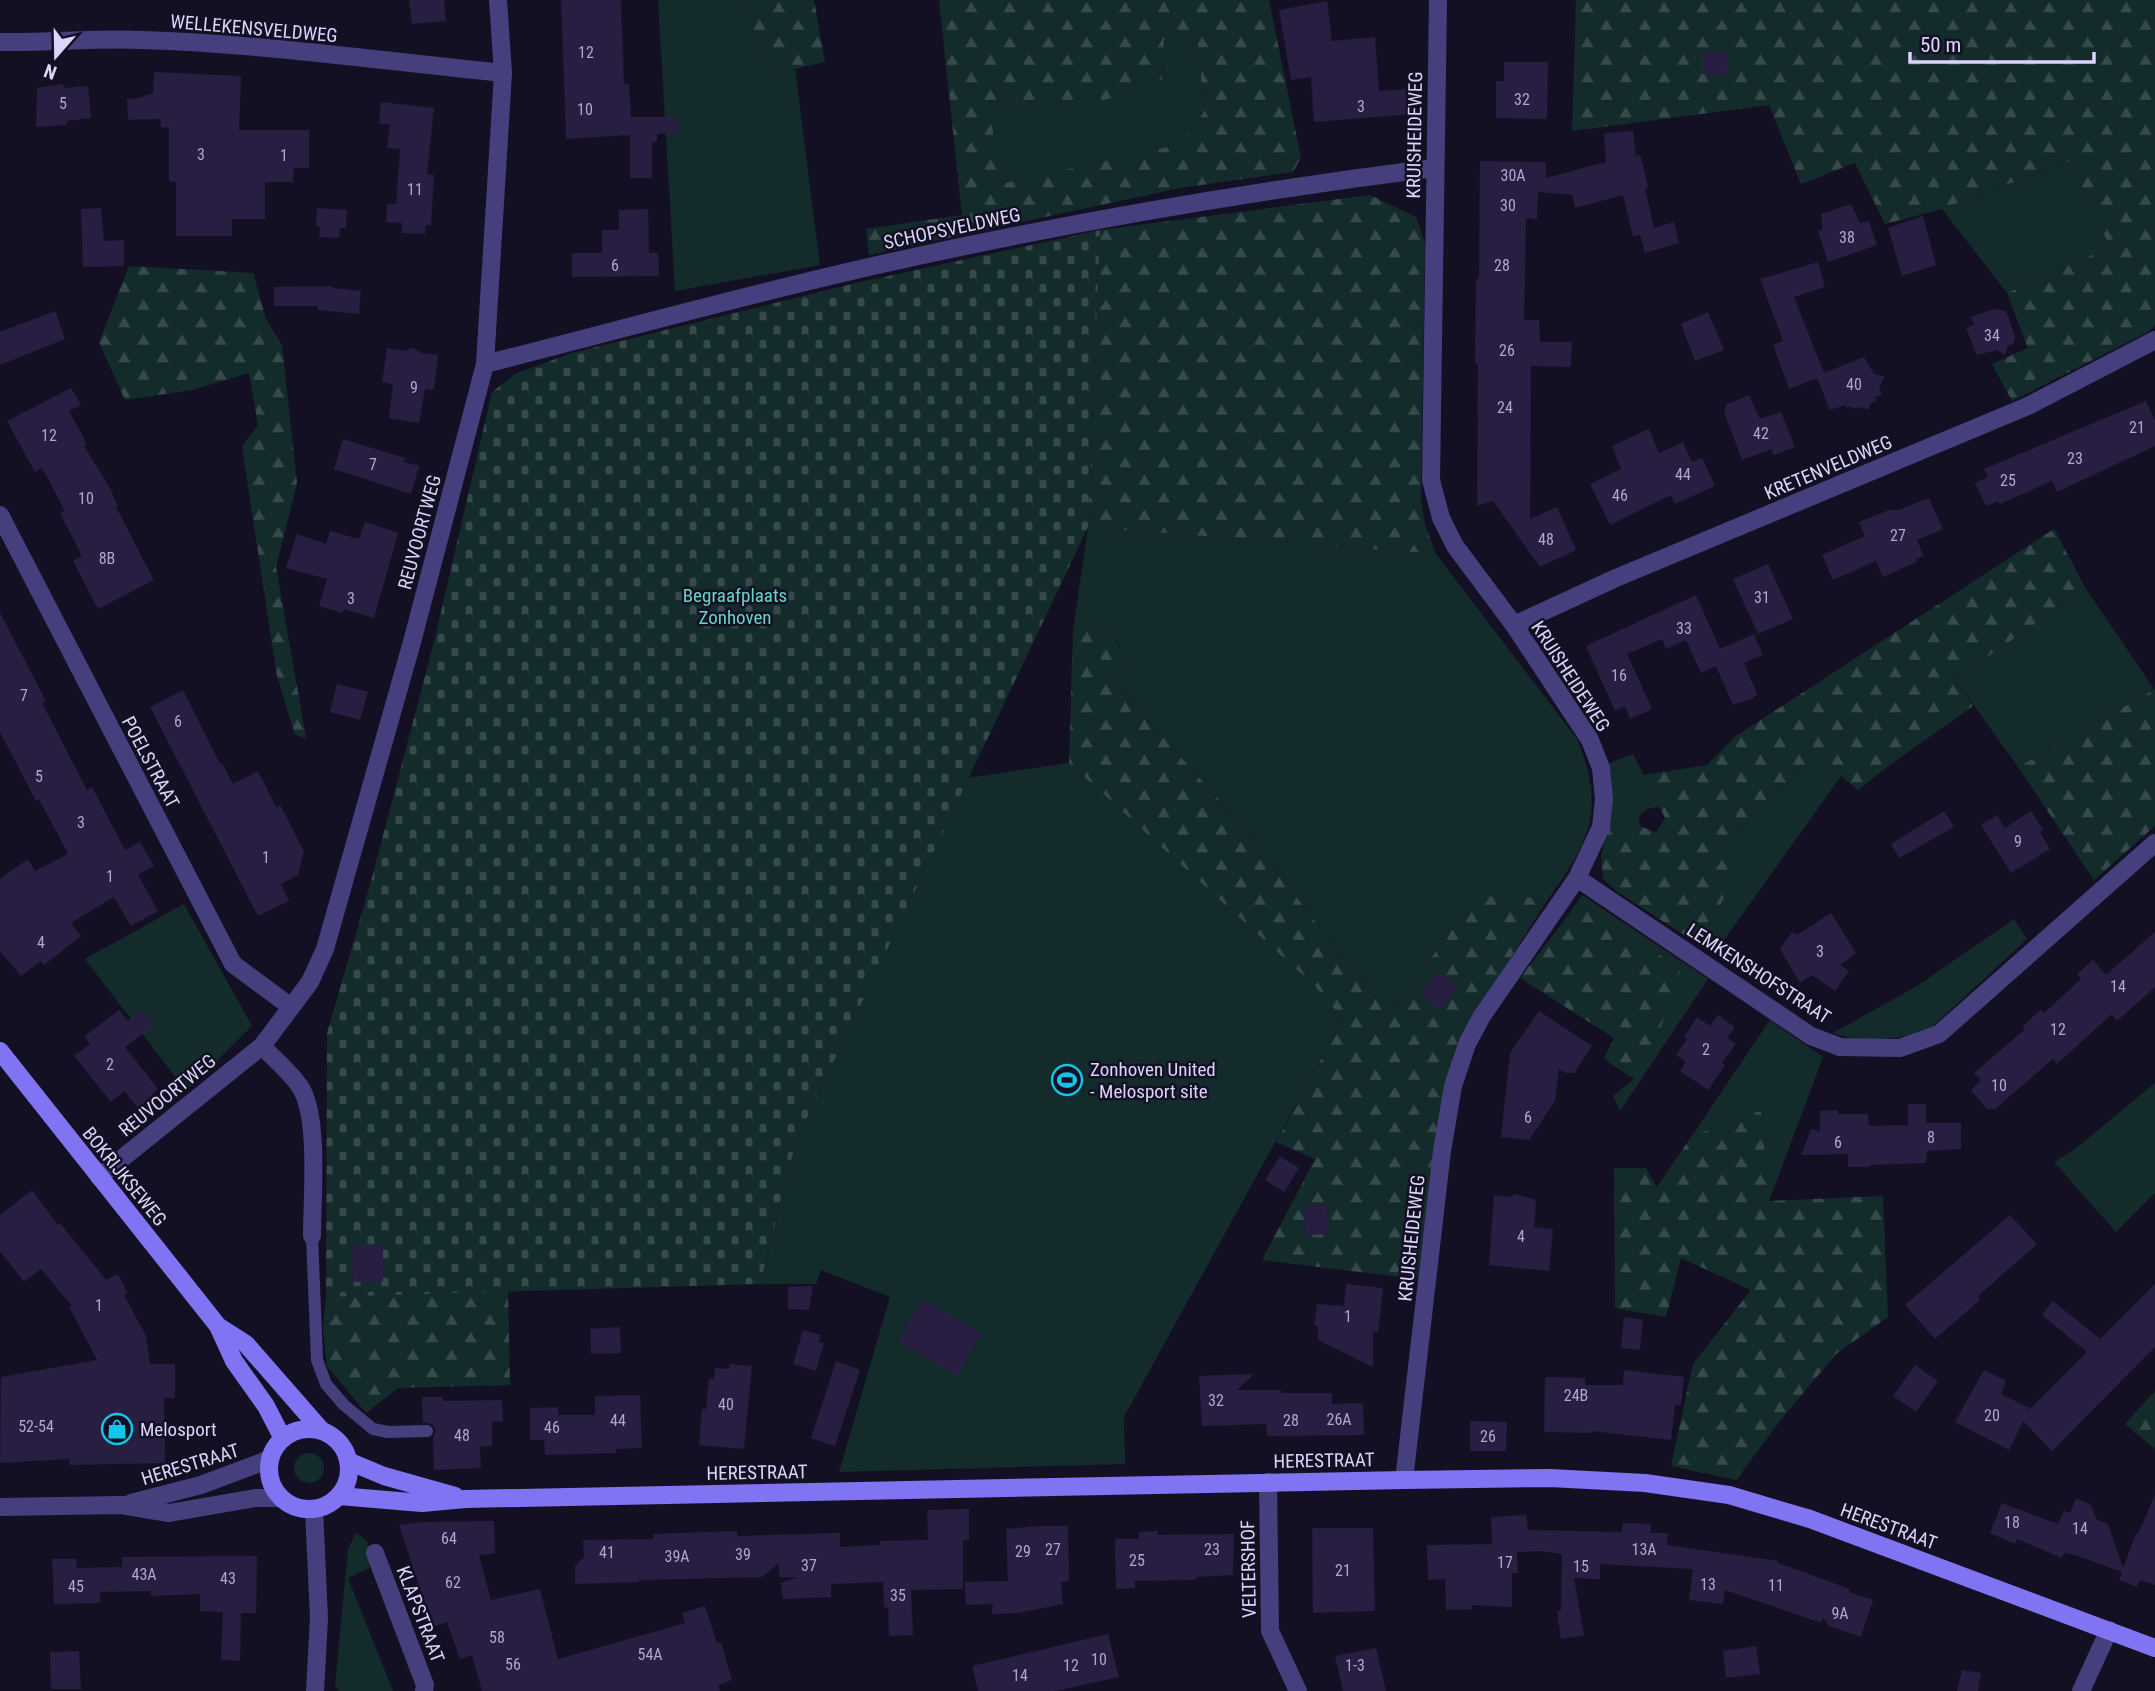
<svg xmlns="http://www.w3.org/2000/svg" width="2155" height="1691" font-family="'Roboto Condensed',sans-serif">
<style>
.green{fill:#142b2c}
.forest{fill:url(#forest-firs);fill-rule:evenodd}
.cemetery{fill:url(#cemetery-stones)}
.building{fill:#271e42}
.lines{fill:none;stroke-linecap:round;stroke-linejoin:round}
.lane{stroke:#463f7e;stroke-width:12}
.street{stroke:#463f7e;stroke-width:18}
.secondary{stroke:#8074f3;stroke-width:18}
.labels{text-anchor:middle;stroke-width:5;stroke-linejoin:round;paint-order:stroke}
.number-label{font-size:16px;fill:#afa7cd}
.street-label{font-size:19px;fill:#dcd5fb;stroke:#141023}
.park-label{font-size:19px;fill:#67d6c1;stroke:#141023}
.poi-label{font-size:19px;fill:#dcd5fb;stroke:#141023;text-anchor:start}
</style>
<defs>
<pattern id="forest-firs" width="22" height="20" patternUnits="userSpaceOnUse" patternTransform="scale(1.75)"><rect width="22" height="20" fill="#142b2c"/><path d="M5 1l3.5 6h-7zM16 11l3.5 6h-7z" fill="#36494c"/></pattern>
<pattern id="cemetery-stones" width="16" height="16" patternUnits="userSpaceOnUse" patternTransform="scale(1.75)"><rect width="16" height="16" fill="#142b2c"/><path d="M2 7V4a2 2 0 0 1 4 0v3zM10 15v-3a2 2 0 0 1 4 0v3z" fill="#36494c"/></pattern>
</defs>
<rect width="100%" height="100%" fill="#141023"/>
<path class="green" d="M658,0H744L768,75L795,69L820,265L675,291Z
M1197,33L1204,112L1180,144L1001,185L988,106L1091,104L1162,79L1164,39Z
M2070,161L2110,247L2007,293L1942,209Z
M1088,527L1436,554L1577,739C1608,814 1587,844 1544,905L1536,899L1466,910L1389,1016L1232,814L1115,684L1124,663L1119,644L1099,622L1073,630Z
M2086,589L2154,689L2018,767L1955,679Z
M1823,750L1841,776L1714,954L1698,944L1744,862L1721,844Z
M1633,754L1660,807C1646,807 1635,813 1640,828L1610,816L1608,764Z
M1069,763L1258,933L1331,992L1343,1019L1124,1417L1125,1464L839,1472L890,1297L821,1270L816,1284H760L796,1141L968,778Z
M1582,895L1708,979L1620,1111L1613,1096L1634,1079L1681,969L1599,914L1583,907L1569,914Z
M184,904L252,1026L186,1091L85,959Z
M2014,919L2027,939L1931,1028C1905,1040 1860,1043 1833,1033L1917,986Z
M1770,1020L1823,1057L1769,1201L1737,1111L1709,1130L1693,1134Z
M2155,1083V1193L2116,1232L2054,1162L2075,1149Z
M294 1468a15 15 0 1 1 30 0a15 15 0 1 1-30 0Z
M356,1533L367,1541L373,1555L369,1568L348,1578L393,1691H339L335,1685L348,1549Z"/>
<path class="forest" d="M744,0H814L825,62L768,75Z
M939,0H1269L1301,158L1293,172L1180,188L869,255L866,229L962,215ZM1197,34L1204,112L1180,144L1001,184L989,106L1092,104L1146,87L1162,79L1164,39Z
M1576,0H2155V325L2148,332L2012,401L1992,364L2028,348L2007,293L2110,247L2070,161L1942,209L1885,224L1855,163L1801,184L1769,105L1572,131Z
M1370,195L1416,217L1425,243L1421,500L1425,525L1436,554L1088,527L1100,230Z
M129,266L253,273L266,319L282,345L297,483L276,567L306,738L295,735L277,676L242,447L258,425L249,373L192,390L125,400L99,342Z
M2054,529L2086,589L1955,679L1973,706L1887,767L1858,790L1841,776L1822,751L1721,844L1745,861L1698,944L1619,893L1603,879L1601,856L1610,816L1656,832L1665,818L1644,775L1707,765L1736,736Z
M1099,622L1119,645L1124,663L1115,684L1232,814L1389,1016L1466,910L1486,897L1515,894L1536,899L1544,905L1458,1041L1444,1087L1417,1279L1262,1260L1315,1159L1276,1142L1343,1019L1315,986L1069,763L1073,630Z
M2155,689V826L2094,880L2018,767Z
M1583,907L1599,914L1681,969L1655,1044L1634,1079L1604,1059L1614,1038L1520,978L1569,914Z
M1737,1111L1761,1112L1769,1201L1883,1196L1888,1317L1836,1354L1783,1417L1736,1480L1671,1466L1693,1364L1751,1290L1681,1258L1666,1317L1615,1308L1614,1168H1646L1657,1187L1693,1134L1709,1130Z
M508,1291L510,1385L398,1388L366,1413L327,1366L323,1328L326,1297Z
M2155,1391V1449L2125,1424Z"/>
<path class="cemetery" d="M1100,230L1088,527L796,1141L760,1284L326,1297L327,1033L370,885L434,642L492,392L517,373L572,353L856,283Z"/>
<path class="building" d="M409,0H444L446,21L412,24Z
M561,0H621L624,84H629L631,117H677L678,133L657,134V141L652,143V178H630V135L566,139Z
M1327,1L1332,41L1375,37L1379,91L1408,89L1410,114L1314,122L1311,77L1291,80L1279,10Z
M1702,52H1727V74H1702Z
M1504,62H1548L1547,119L1496,118V81H1504Z
M154,72L241,76L239,130H309V168H294L293,182H265V219H232V236H176V182L169,181V127L161,128L160,119L128,120L127,99L138,98L153,93Z
M63,84L64,88L88,86L91,118L67,121L66,125L36,127L37,88Z
M381,102L434,108L427,174L434,175L431,225H426L425,234L402,233V223L386,222L387,204H396L400,149L387,148L390,125L379,123Z
M1633,131L1636,156L1640,155L1643,165L1648,187L1645,188L1654,228L1674,222L1679,243L1645,253L1640,235L1633,236L1623,195L1575,208L1572,195L1538,192L1537,219L1526,218L1524,320H1539L1540,342H1572L1571,367L1531,366L1530,519L1557,507L1576,550L1540,567L1493,501L1477,506L1478,364H1475L1476,279H1479L1480,161L1546,162V178L1606,162L1604,133Z
M1851,204L1860,223L1869,221L1877,245L1828,262L1818,231L1823,229L1821,214Z
M101,208L104,241L124,240V266L83,267L81,209Z
M317,208L347,210L346,228H340L339,238L319,237L320,227L316,226Z
M648,209L649,253H658L659,276L572,277V253H602V230H619V210Z
M1923,216L1936,265L1902,276L1888,228Z
M1818,262L1825,287L1794,297L1824,373L1864,357L1874,374L1885,377L1879,386L1882,394L1875,397L1877,400L1871,403L1868,410L1861,407L1854,409L1850,406L1847,408L1845,405L1830,410L1817,378L1789,389L1773,345L1783,341L1760,279Z
M333,286V288L361,291L359,314L318,310V306H274V287Z
M1994,309L2006,311L2015,336L2014,343L2008,346L2005,355L1997,350L1977,355L1966,328L1974,325L1971,317Z
M55,311L65,339L0,365V332Z
M1708,312L1724,350L1695,361L1681,324Z
M387,348L403,351L413,348L422,353L438,355L434,390L425,389L419,423L389,418L393,384L382,382Z
M71,388L81,405L69,411L87,444L84,446L113,493L112,494L118,506L116,507L154,580L98,609L73,561L82,556L60,513L65,511L42,468L35,472L7,421Z
M1749,395L1760,419L1781,412L1795,447L1774,455L1771,449L1742,460L1724,412L1727,404Z
M2146,401L2155,421V446L2057,492L2052,481L2000,504L1998,501L1986,506L1975,483L1988,477L1984,469Z
M1649,429L1659,453L1683,442L1692,462L1702,458L1715,486L1675,504L1671,495L1610,525L1590,484L1621,469L1612,446Z
M343,439L405,458L404,462L419,466L411,494L334,469Z
M1929,498L1943,529L1917,540L1924,556L1916,559L1917,562L1883,577L1876,561L1833,580L1822,555L1865,536L1859,522L1889,510H1899Z
M365,522L398,533L374,618L344,609L342,613L319,606L327,579L286,568L297,534L326,544L330,531L359,539Z
M1768,564L1793,619L1758,634L1733,579Z
M1696,595L1720,649L1754,634L1763,655L1744,663L1757,694L1752,699L1733,705L1716,666L1701,673L1686,640L1666,649L1662,639L1627,654L1652,709L1630,719L1625,706L1615,711L1586,646Z
M0,613L46,701L42,703L87,790L92,787L125,850L140,842L154,866L138,875L158,911L131,926L114,897L71,923L81,936L44,965L41,961L21,976L0,951V879L28,859L35,871L68,854L39,799L36,801L0,732Z
M337,684L368,692L360,720L330,712Z
M183,690L220,764L222,763L233,784L258,771L276,807L280,805L304,851L298,875L281,884L289,901L258,916L150,707Z
M1944,811L1954,827L1899,858L1891,844Z
M2031,811L2043,830L2040,832L2050,849L2011,873L1981,825L1997,815L2005,828Z
M1831,913L1856,953L1840,965L1849,971L1835,991L1812,975L1800,983L1780,949L1792,932L1797,935Z
M2155,932V987L2117,1021L2112,1014L2057,1064L2053,1059L1995,1109H1987L1971,1090L1981,1080L1974,1073L2025,1029L2023,1026L2041,1009L2044,1013L2081,979L2077,974L2093,960L2106,975Z
M1438,971L1458,986L1440,1010L1420,994Z
M142,1009L154,1025L125,1047L158,1089L138,1108L124,1091L111,1102L74,1056L90,1044L85,1036L119,1010L128,1021Z
M1539,1011L1592,1046L1574,1073H1566L1559,1069L1555,1101L1529,1140L1501,1137L1510,1053Z
M1718,1015L1735,1027L1727,1038L1736,1044L1722,1063L1725,1065L1708,1090L1680,1071L1686,1062L1676,1055L1687,1039L1684,1037L1697,1017L1710,1026Z
M1908,1104H1926V1123H1961V1149L1927,1151L1926,1163L1870,1165V1167H1848V1154L1801,1155L1811,1129L1820,1132V1111L1838,1110V1114H1868L1869,1126L1908,1125Z
M1280,1156L1299,1168L1284,1192L1265,1180Z
M32,1190L58,1225L60,1223L106,1280L118,1274L128,1293L124,1295L146,1336L150,1364H175V1398H164L165,1463L69,1465V1459L0,1463L1,1377L97,1360L69,1307L72,1306L41,1269L24,1282L0,1251V1215Z
M1515,1194L1536,1200L1534,1227L1553,1229L1549,1271L1489,1265L1494,1195L1510,1197Z
M1327,1205L1328,1234L1305,1235L1304,1206Z
M2010,1215L2037,1244L1978,1296L1980,1300L1935,1339L1905,1305Z
M383,1245V1281L353,1282L352,1246Z
M1346,1284L1383,1288L1378,1332L1373,1331V1367L1318,1340V1326H1314L1317,1304L1344,1306Z
M2155,1284V1347L2052,1451L2023,1421L2009,1450L1955,1422L1984,1370L2006,1381L2001,1394L2029,1408L2027,1412L2087,1352L2042,1315L2053,1301L2100,1339Z
M813,1286L809,1310L788,1309V1287Z
M922,1299L981,1333L957,1376L898,1341Z
M1624,1317L1643,1320L1640,1350L1621,1348Z
M620,1327L621,1353L591,1354L590,1329Z
M803,1330L820,1335L819,1342L824,1343L816,1371L793,1364Z
M836,1361L860,1370L835,1446L811,1438Z
M730,1364L752,1366L744,1449L699,1445L702,1409H706L709,1379H714L715,1368L729,1369Z
M1915,1365L1938,1381L1916,1412L1893,1396Z
M1624,1370L1684,1377L1681,1405H1675L1671,1440L1591,1431V1433L1544,1432L1545,1377L1585,1378V1385H1623Z
M1254,1374L1237,1390H1281V1393H1332V1404L1363,1403L1364,1435L1267,1436L1266,1424L1202,1426L1199,1376Z
M640,1395L642,1448L616,1449V1453L545,1455L544,1440H530V1408L558,1407V1415H595V1396Z
M422,1397H442L443,1401L502,1400L503,1421L492,1422V1446L480,1447L481,1468L434,1470L433,1438L436,1430L432,1424L423,1422Z
M1470,1421L1507,1422L1506,1451H1470Z
M2155,1495V1585L2140,1580L2137,1587L2119,1580L2122,1572L2075,1555L2064,1553L2062,1558L2017,1539L2015,1544L1990,1533L2002,1503L2058,1524L2064,1511L2070,1513L2076,1498L2090,1504L2097,1520L2108,1524L2123,1568L2136,1533L2138,1534Z
M969,1509V1540L963,1541V1589L911,1590L913,1635L889,1636L888,1608L884,1607L883,1582L831,1584V1597L783,1599L781,1583L798,1577H780L778,1564L762,1577L639,1580V1582L575,1584V1566L584,1557L583,1540L653,1539V1534L737,1531V1536L840,1533V1547L880,1545V1541L928,1540L927,1510Z
M1526,1515L1528,1530L1622,1532L1623,1523L1651,1524L1650,1533H1668L1667,1545L1778,1561V1563L1850,1589L1849,1592L1873,1600L1861,1637L1829,1626L1823,1618L1822,1623L1725,1590L1723,1604L1689,1600L1693,1569L1600,1564V1579L1574,1578L1584,1635L1561,1639L1557,1611L1561,1610L1562,1554L1541,1551L1517,1552L1518,1573H1512V1607L1472,1605V1609L1446,1610L1445,1579L1428,1580L1427,1545L1492,1544L1491,1517Z
M494,1521L495,1554L479,1555L491,1600L540,1589L558,1659L685,1623L682,1613L705,1606L717,1643L721,1642L732,1680L718,1685L720,1691H482L472,1655L460,1659L447,1622L433,1627L399,1525L423,1522Z
M1038,1526H1068L1069,1581L1061,1582L1063,1604L1018,1613L992,1614L993,1604L966,1605L965,1582L1008,1581L1006,1529Z
M1312,1528H1373L1375,1611L1313,1613Z
M1158,1531V1535L1234,1534L1233,1575L1196,1577V1580L1135,1581V1588L1116,1589L1115,1539H1139V1532Z
M257,1556L256,1613H241L240,1661L221,1660L223,1612L200,1611V1594L151,1596L150,1591L100,1592V1603L54,1604L52,1559H76L77,1568L122,1567V1557Z
M1108,1634L1119,1677L1055,1691H978L972,1666Z
M1756,1646L1760,1674L1726,1678L1723,1651Z
M1376,1648L1386,1691H1343L1335,1656Z
M79,1651L81,1689H51L50,1652Z
M1962,1670L1981,1673L1978,1691H1957Z"/>
<g class="lines">
<path class="lane" d="M312,1236L317,1360L326,1384L344,1405L373,1429L388,1432L427,1431"/>
<path class="street" d="M0,42C48,43 96,38 143,40C263,44 384,61 503,73
M485,364C620,330 755,292 891,262C1071,222 1252,191 1434,168
M0,515L233,964L291,1007
M1514,625L1616,578L2028,406L2155,340
M1577,878L1811,1036L1840,1047L1900,1048L1939,1034L2155,843
M262,1046C275,1060 293,1074 302,1090C319,1122 312,1199 312,1236
M99,1177L262,1046L310,982L325,949L412,642L485,364L503,73L498,0
M1404,1480L1442,1151L1453,1086L1467,1044L1482,1016L1577,878L1601,827L1604,799L1601,768L1590,740L1514,625L1455,546L1441,518L1431,480L1438,0
M1268,1482L1270,1631L1298,1691
M131,1503L201,1485L270,1459
M0,1507L121,1505L169,1513L255,1498H281
M314,1509L319,1618L315,1691
M375,1553L425,1685L424,1691
M2081,1691L2109,1630"/>
<path class="secondary" d="M0,1051L218,1326L234,1361L266,1406L283,1439
M218,1326L246,1344L322,1431
M269 1469a40 40 0 1 1 80 0a40 40 0 1 1-80 0Z
M348,1461L384,1476L455,1496
M339,1496L422,1503L465,1499L1404,1480L1550,1478L1645,1483L1729,1495L1810,1519L2155,1648"/>
</g>
<defs>
<g id="stadium-ring" transform="scale(1.575)"><circle r="9.5" fill="#141023" stroke="#13c5e9" stroke-width="1.5"/><path d="M0-5a6.5 5 0 1 0 0 10a6.5 5 0 1 0 0-10ZM-3.5-1.8h7v3.6h-7Z" fill="#13c5e9"/></g>
<g id="shop-ring" transform="scale(1.575)"><circle r="9.5" fill="#141023" stroke="#13c5e9" stroke-width="1.5"/><path d="M-5-2.5h2.3a2.7 3.5 0 0 1 5.4 0H5L5.5 6h-11ZM-1.5-2.5h3a1.5 2.3 0 0 0-3 0Z" fill="#13c5e9"/></g>
</defs>
<g fill-rule="evenodd">
<use href="#stadium-ring" x="1067" y="1080"/>
<use href="#shop-ring" x="117" y="1429"/>
</g>
<g class="labels">
<g class="number-label">
<text x="586" y="58">12</text>
<text x="1522" y="105">32</text>
<text x="63" y="109">5</text>
<text x="1361" y="112">3</text>
<text x="585" y="115">10</text>
<text x="201" y="160">3</text>
<text x="284" y="161">1</text>
<text x="1513" y="181">30A</text>
<text x="415" y="195">11</text>
<text x="1508" y="211">30</text>
<text x="1847" y="243">38</text>
<text x="615" y="271">6</text>
<text x="1502" y="271">28</text>
<text x="1992" y="341">34</text>
<text x="1507" y="356">26</text>
<text x="1854" y="390">40</text>
<text x="414" y="393">9</text>
<text x="1505" y="413">24</text>
<text x="2137" y="433">21</text>
<text x="1761" y="439">42</text>
<text x="49" y="441">12</text>
<text x="2075" y="464">23</text>
<text x="373" y="470">7</text>
<text x="1683" y="480">44</text>
<text x="2008" y="486">25</text>
<text x="1620" y="501">46</text>
<text x="86" y="504">10</text>
<text x="1898" y="541">27</text>
<text x="1546" y="545">48</text>
<text x="107" y="564">8B</text>
<text x="1762" y="603">31</text>
<text x="351" y="604">3</text>
<text x="1684" y="634">33</text>
<text x="1619" y="681">16</text>
<text x="24" y="701">7</text>
<text x="178" y="727">6</text>
<text x="39" y="782">5</text>
<text x="81" y="828">3</text>
<text x="2018" y="847">9</text>
<text x="266" y="863">1</text>
<text x="110" y="882">1</text>
<text x="41" y="948">4</text>
<text x="1820" y="957">3</text>
<text x="2118" y="992">14</text>
<text x="2058" y="1035">12</text>
<text x="1706" y="1055">2</text>
<text x="110" y="1070">2</text>
<text x="1999" y="1091">10</text>
<text x="1528" y="1123">6</text>
<text x="1931" y="1143">8</text>
<text x="1838" y="1148">6</text>
<text x="1521" y="1242">4</text>
<text x="99" y="1311">1</text>
<text x="1348" y="1322">1</text>
<text x="1576" y="1401">24B</text>
<text x="1216" y="1406">32</text>
<text x="726" y="1410">40</text>
<text x="1992" y="1421">20</text>
<text x="1339" y="1425">26A</text>
<text x="618" y="1426">44</text>
<text x="1291" y="1426">28</text>
<text x="36" y="1432">52-54</text>
<text x="552" y="1433">46</text>
<text x="462" y="1441">48</text>
<text x="1488" y="1442">26</text>
<text x="2012" y="1528">18</text>
<text x="2080" y="1534">14</text>
<text x="449" y="1544">64</text>
<text x="1053" y="1555">27</text>
<text x="1212" y="1555">23</text>
<text x="1644" y="1555">13A</text>
<text x="1023" y="1557">29</text>
<text x="607" y="1558">41</text>
<text x="743" y="1560">39</text>
<text x="677" y="1562">39A</text>
<text x="1137" y="1566">25</text>
<text x="1505" y="1568">17</text>
<text x="809" y="1571">37</text>
<text x="1581" y="1572">15</text>
<text x="1343" y="1576">21</text>
<text x="144" y="1580">43A</text>
<text x="228" y="1584">43</text>
<text x="453" y="1588">62</text>
<text x="1708" y="1590">13</text>
<text x="1776" y="1591">11</text>
<text x="76" y="1592">45</text>
<text x="898" y="1601">35</text>
<text x="1840" y="1619">9A</text>
<text x="497" y="1643">58</text>
<text x="650" y="1660">54A</text>
<text x="1099" y="1665">10</text>
<text x="513" y="1670">56</text>
<text x="1071" y="1671">12</text>
<text x="1355" y="1671">1-3</text>
<text x="1020" y="1681">14</text>
</g>
<g class="street-label">
<text transform="translate(254 28) rotate(5)" y="7">WELLEKENSVELDWEG</text>
<text transform="translate(1414 135) rotate(-89)" y="7">KRUISHEIDEWEG</text>
<text transform="translate(952 228) rotate(-12)" y="7">SCHOPSVELDWEG</text>
<text transform="translate(1828 467) rotate(-23)" y="7">KRETENVELDWEG</text>
<text transform="translate(419 532) rotate(-75)" y="7">REUVOORTWEG</text>
<text transform="translate(1571 676) rotate(57)" y="7">KRUISHEIDEWEG</text>
<text transform="translate(151 762) rotate(62)" y="7">POELSTRAAT</text>
<text transform="translate(1759 973) rotate(33)" y="7">LEMKENSHOFSTRAAT</text>
<text transform="translate(167 1095) rotate(-39)" y="7">REUVOORTWEG</text>
<text transform="translate(125 1176) rotate(51)" y="7">BOKRIJKSEWEG</text>
<text transform="translate(1411 1238) rotate(-84)" y="7">KRUISHEIDEWEG</text>
<text transform="translate(1324 1460) rotate(-1)" y="7">HERESTRAAT</text>
<text transform="translate(190 1464) rotate(-17)" y="7">HERESTRAAT</text>
<text transform="translate(757 1472) rotate(-1)" y="7">HERESTRAAT</text>
<text transform="translate(1889 1526) rotate(20)" y="7">HERESTRAAT</text>
<text transform="translate(1248 1569) rotate(-91)" y="7">VELTERSHOF</text>
<text transform="translate(421 1614) rotate(69)" y="7">KLAPSTRAAT</text>
</g>
<g class="park-label">
<text x="735" y="602">Begraafplaats<tspan x="735" dy="22">Zonhoven</tspan></text>
</g>
<g class="poi-label">
<text x="1090" y="1076">Zonhoven United<tspan x="1090" dy="22">- Melosport site</tspan></text>
<text x="140" y="1436">Melosport</text>
</g>
</g>
<g transform="translate(56 56) rotate(200)" stroke="#141023" stroke-width="5" paint-order="stroke">
<path d="M0-5L12 26L0 18L-12 26Z" fill="#dcd5fb"/>
<text y="-10" font-size="19" font-weight="bold" text-anchor="middle" fill="#dcd5fb">N</text>
</g>
<path d="M1910 52v10h184v-10" fill="none" stroke="#dcd5fb" stroke-width="3.5"/>
<text x="1920" y="52" font-size="21" fill="#dcd5fb" stroke="#141023" stroke-width="5" paint-order="stroke">50 m</text>
</svg>
